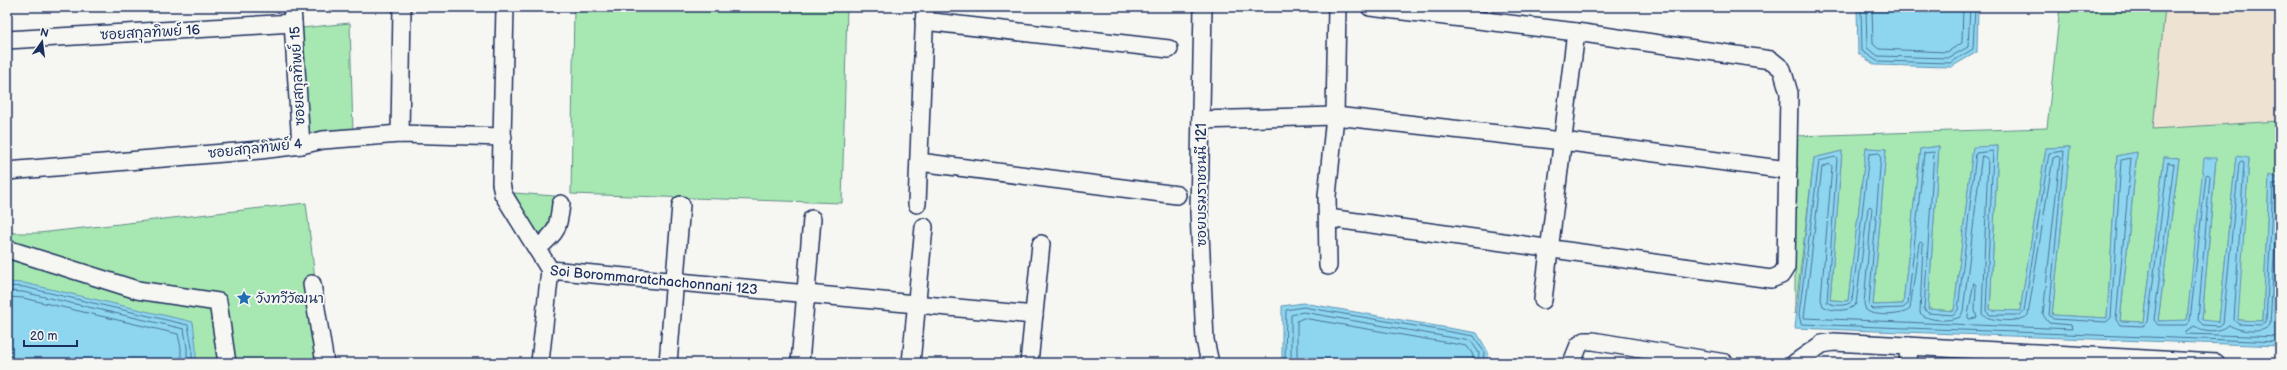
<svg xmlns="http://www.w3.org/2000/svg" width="2287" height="370" font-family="'Balsamiq Sans','Playpen Sans Thai',sans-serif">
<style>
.built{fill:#eee2d3}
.green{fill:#a7e8b2;stroke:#618c88}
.water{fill:#8ed6ef;stroke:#6093b5}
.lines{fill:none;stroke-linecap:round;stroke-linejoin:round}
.shore{stroke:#497298;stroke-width:1}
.minor-casing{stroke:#1b2f5e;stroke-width:20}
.minor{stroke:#f6f6f2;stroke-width:17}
.labels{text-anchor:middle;stroke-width:4;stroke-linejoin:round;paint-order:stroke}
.street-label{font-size:14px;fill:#1b2f5e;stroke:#f6f6f2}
.poi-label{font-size:14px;fill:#1b2f5e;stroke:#f6f6f2;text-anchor:start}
</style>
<rect width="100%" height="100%" fill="#f6f6f2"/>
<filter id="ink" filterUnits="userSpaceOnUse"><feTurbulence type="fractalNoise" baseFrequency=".025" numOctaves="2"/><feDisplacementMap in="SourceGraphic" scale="8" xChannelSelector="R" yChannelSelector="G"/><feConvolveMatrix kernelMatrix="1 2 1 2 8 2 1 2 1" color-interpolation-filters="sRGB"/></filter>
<g filter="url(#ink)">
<path class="built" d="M2165,7H2280V121L2152,129Z"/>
<path class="green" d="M574,7H847L842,203L571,194Z
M2060,7H2165L2153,129L2280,121V179L2269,176L2263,321L2237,320L2249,159L2236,156L2219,322L2202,321L2216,159L2205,158L2187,321H2158L2179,158L2164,157L2144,322L2120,321L2137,152L2117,156L2107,318L2052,315L2070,147L2046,148L2020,311H1990L1998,146L1973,148L1954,311L1928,309L1939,146L1920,149L1903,304L1873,305L1886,149L1866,148L1848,301L1830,300L1842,151L1814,158L1795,314V136L2047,128Z
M350,23L353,134L307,139L302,28Z
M514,193L555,196L553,228L541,240L529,227Z
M306,203L325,363H7V233H39Z"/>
<path class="water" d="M1857,7H1978L1977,52L1951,67L1875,65L1858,53Z
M1939,146L1928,309L1954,311L1973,147L1998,146L1990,310L2020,311L2046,148L2070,147L2052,315L2107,318L2117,156L2137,152L2120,321L2144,322L2164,157L2179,158L2158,321L2187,320L2204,158H2216L2202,320L2219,322L2236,156L2249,158L2238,320L2263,321L2269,175L2280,179V346L1795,328L1814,158L1842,151L1830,300L1848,301L1866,148L1886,149L1873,305L1903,304L1920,149Z
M7,282L24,283L193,322L196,347V363H7Z
M1303,303L1477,333L1488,352L1487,363H1282V306Z"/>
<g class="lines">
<path class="shore" d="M1861,7L1862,51L1877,61L1950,63L1973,49L1975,7
M1866,7L1867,48L1878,56L1948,58L1968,47L1970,7
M1872,7L1873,44L1879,49L1947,52L1962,43L1963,7
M1982,156L1988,158L1982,314C1989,322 2022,323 2028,315L2053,158L2058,156L2060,158L2043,315L2049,323L2071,325L2072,329L1804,318L1822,167L1830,164L1832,166L1821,299L1823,306C1831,312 1850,312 1856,304L1868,208L1870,206L1872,208L1864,304L1866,310C1874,317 1903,316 1910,309L1919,243L1921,242L1923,244L1920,313C1926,321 1951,322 1960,317L1963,311Z
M2280,183L2273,184L2266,323L2262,325L2238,324L2234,320L2244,163L2241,161L2239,163L2223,323L2219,326L2203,325L2198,320L2210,176L2208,174L2206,175L2190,321L2186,325H2158L2154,320L2174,164L2168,162L2148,322L2143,326L2120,325L2116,320L2131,158L2121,160L2111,318L2106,322L2053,319L2049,315L2064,151L2049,153L2024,311L2020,315H1990L1986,311L1993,151L1976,153L1958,310L1954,315L1928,313L1924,309L1934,152L1924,153L1908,304L1903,308L1873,309L1869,305L1881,155L1879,153L1869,154L1852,301C1847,307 1832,306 1827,302L1837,159L1835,157L1819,161L1799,314L1801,324L2280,342
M2280,188L2278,190L2270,325C2262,335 2238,331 2229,325C2220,333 2204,332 2194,326L2184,332L2186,334L2280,337
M2280,275L2278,321L2276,329L2280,331
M1974,283L1976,285L1975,310L1977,318L1969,319L1968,317Z
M7,286L24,287L188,325L192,347V363
M7,291L23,292L184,329L187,348V363
M7,297L23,298L178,334L181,348V363
M1285,363L1286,310L1303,307L1474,336L1484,352L1483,363
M1291,363V315L1303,312L1471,341L1479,353L1478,363
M1297,363V321L1303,318L1467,346L1473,355L1472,363"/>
<g class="minor-casing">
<g id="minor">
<path d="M292,7L301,145"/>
<path id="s1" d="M505,7L501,183L503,194L550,270L1034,315"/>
<path d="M1203,7L1199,212L1205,340L1210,363"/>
<path d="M924,21L1169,49"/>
<path d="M7,40L293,23"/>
<path d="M1201,120L1335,116L1562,141L1788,170"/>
<path d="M400,134L402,7"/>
<path d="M919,162L1177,195"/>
<path d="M7,171L260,150L301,145L323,140L400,134L503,137"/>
<path d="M917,204L925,7"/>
<path d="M1328,218L1771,279L1781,275L1786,267L1789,93L1782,69L1771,60L1576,32L1370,7"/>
<path d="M7,249L137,290L218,302L227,363"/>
<path d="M537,249C557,232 558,230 561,204"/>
<path d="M1328,266L1327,196L1335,116L1337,7"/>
<path d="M312,284L325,363"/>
<path d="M1543,300L1576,32"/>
<path d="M1573,360L1579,345L1585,341H1593L1725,363"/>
<path d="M540,362L550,270"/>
<path d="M668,363L681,205"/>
<path d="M800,363L812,219"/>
<path d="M911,363L924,227"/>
<path d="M1029,363L1041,244"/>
<path d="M1795,363L1822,344L1834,342L2216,363"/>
<path d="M1908,363L1909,346"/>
</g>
</g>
<use href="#minor" class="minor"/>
</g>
</g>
<defs>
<g id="sight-bare" transform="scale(1.2)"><path d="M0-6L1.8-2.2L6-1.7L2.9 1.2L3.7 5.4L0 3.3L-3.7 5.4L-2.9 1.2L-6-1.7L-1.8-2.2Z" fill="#1f6fb2" stroke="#f6f6f2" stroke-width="2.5" paint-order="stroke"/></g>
</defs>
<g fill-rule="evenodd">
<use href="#sight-bare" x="244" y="298"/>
</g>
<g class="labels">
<g class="street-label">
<text transform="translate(150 32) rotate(-3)" y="5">ซอยสกุลทิพย์ 16</text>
<text transform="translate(297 76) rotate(-93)" y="5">ซอยสกุลทิพย์ 15</text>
<text transform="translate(255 148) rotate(-6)" y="5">ซอยสกุลทิพย์ 4</text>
<text transform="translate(1201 185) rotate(-90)" y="5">ซอยบรมราชชนนี 121</text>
<text dy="5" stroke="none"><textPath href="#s1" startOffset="381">Soi Borommaratchachonnani 123</textPath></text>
</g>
<g class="poi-label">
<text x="256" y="303">วังทวีวัฒนา</text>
</g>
</g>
<rect width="2287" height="370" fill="none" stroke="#f6f6f2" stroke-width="24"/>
<rect x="12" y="12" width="2263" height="346" fill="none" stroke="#1b2f5e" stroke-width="1.5" filter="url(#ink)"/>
<g transform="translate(42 42) rotate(14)" stroke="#f6f6f2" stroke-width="3" paint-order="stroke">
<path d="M0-3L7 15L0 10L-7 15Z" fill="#1b2f5e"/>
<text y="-6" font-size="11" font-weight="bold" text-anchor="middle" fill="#1b2f5e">N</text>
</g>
<path d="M24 340v6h53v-6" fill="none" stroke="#1b2f5e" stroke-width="2"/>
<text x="30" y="340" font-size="12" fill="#1b2f5e" stroke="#f6f6f2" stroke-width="3" paint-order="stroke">20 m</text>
</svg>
